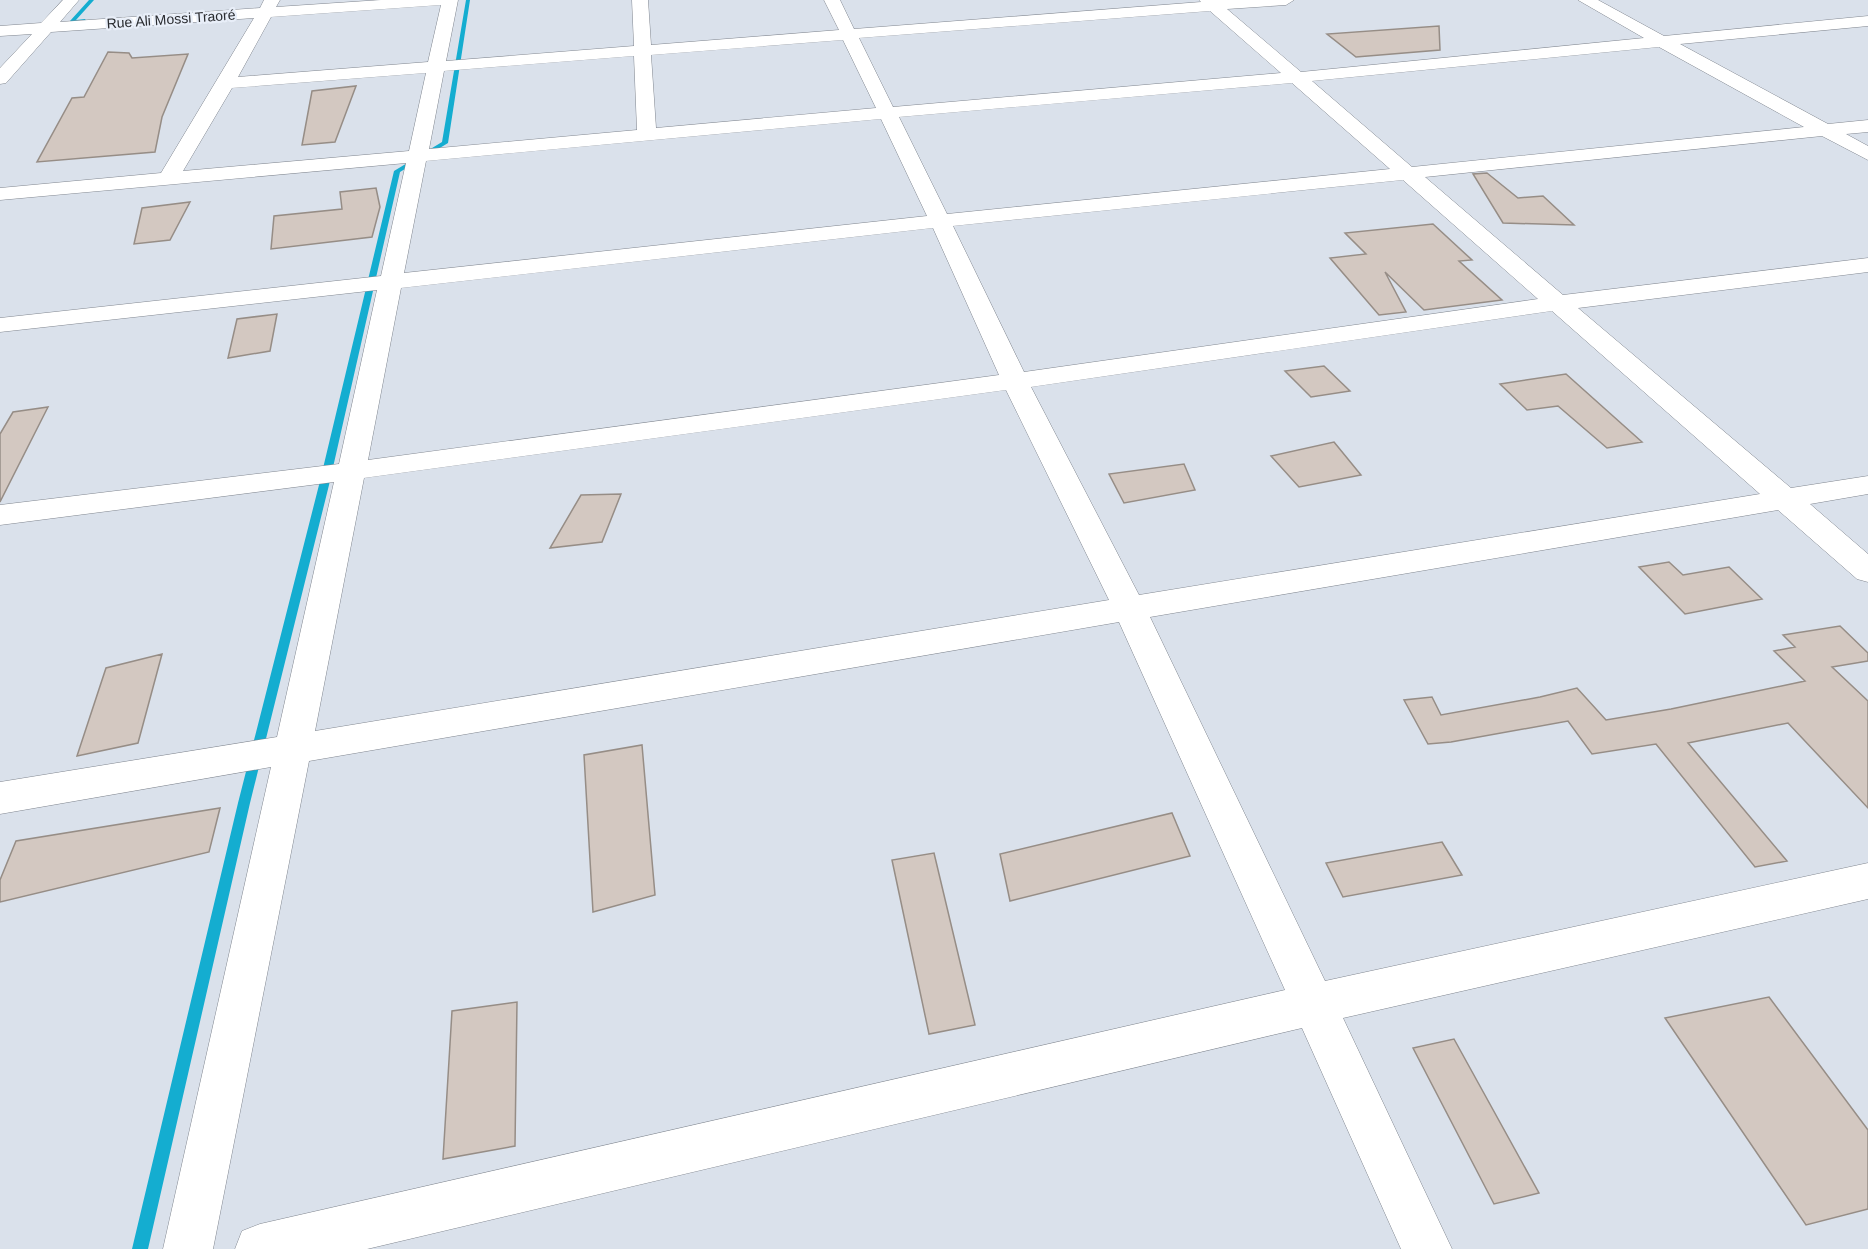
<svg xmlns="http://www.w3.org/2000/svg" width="1868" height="1249" font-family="Arial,sans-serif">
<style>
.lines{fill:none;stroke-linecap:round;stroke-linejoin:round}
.stream{fill:#14add0;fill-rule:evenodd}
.building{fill:#d3c8c1;stroke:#968d86;stroke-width:1.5}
.minor-casing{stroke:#80868f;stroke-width:1}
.minor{fill:#fff;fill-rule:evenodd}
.labels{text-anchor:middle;stroke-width:4.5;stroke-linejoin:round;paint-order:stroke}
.far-street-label{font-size:14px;fill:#292b2f;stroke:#e8eef8}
</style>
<rect width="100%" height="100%" fill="#dae1eb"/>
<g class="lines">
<path class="stream" d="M89,0H94L76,20L85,19L87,22L70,23V21Z
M466,0H470L448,143L400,172L329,485L250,803L148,1249H132L238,803L319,485L394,171L442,142Z"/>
</g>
<path class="building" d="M1439,26L1440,50L1356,57L1327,34Z
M108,52L129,53L132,58L188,54L162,117L155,152L37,162L72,98L84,97Z
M356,86L335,142L302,145L312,91Z
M1487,173L1518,198L1543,196L1574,225L1503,223L1473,174Z
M376,188L380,207L372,237L271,249L274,216L342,209L340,192Z
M190,202L170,240L134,244L142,208Z
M1433,224L1472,260L1459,261L1502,300L1424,310L1385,272L1406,312L1379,315L1330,258L1366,254L1345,233Z
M277,314L270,351L228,358L237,319Z
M1324,366L1350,391L1311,397L1285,371Z
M1566,374L1642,442L1607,448L1558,406L1527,410L1500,384Z
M48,407L0,502V434L13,412Z
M1334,442L1361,475L1299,487L1271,456Z
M1184,464L1195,490L1124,503L1109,474Z
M621,494L602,542L550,548L581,495Z
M1669,562L1683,575L1729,567L1762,599L1685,614L1639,567Z
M1840,626L1868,653V661L1832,667L1868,701V808L1788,723L1688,743L1787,861L1755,867L1656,744L1592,754L1568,721L1451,742L1428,744L1404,700L1432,697L1441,715L1540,697L1577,688L1606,720L1671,709L1805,681L1774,651L1795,647L1783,635Z
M162,654L138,743L77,756L106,668Z
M642,745L655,895L593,912L584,755Z
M220,808L209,852L0,902V880L16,841Z
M1172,813L1190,856L1010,901L1000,854Z
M1442,842L1462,875L1343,897L1326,863Z
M934,853L975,1025L929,1034L892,860Z
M1769,997L1868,1130V1209L1806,1225L1665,1018Z
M517,1002L515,1146L443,1159L452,1011Z
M1454,1039L1539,1193L1494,1204L1413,1048Z"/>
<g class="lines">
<g class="minor-casing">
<path id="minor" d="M63,0H79L60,22L260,8L264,0H280L276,7L381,0H458L446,61L634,46L632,0H648L651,45L839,30L824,0H840L854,29L1201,2L1199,0H1294L1286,5L1227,9L1301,72L1644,38L1578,0H1598L1664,36L1868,16V26L1680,44L1828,124L1868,120V132L1846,134L1868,146V160L1822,136L1425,177L1563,295L1868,258V272L1578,308L1791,488L1868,476V494L1810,504L1868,554V582L1857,579L1778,510L1150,617L1325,981L1868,863V899L1343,1018L1452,1249H1401L1302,1028L367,1249H235L242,1231L260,1224L1285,990L1119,622L309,761L213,1249H163L271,767L0,814V782L277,737L334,482L0,525V505L339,464L377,290L0,332V318L381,276L406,163L0,200V188L161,173L254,18L51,32L6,83L0,84V68L32,34L0,36V26L41,23ZM441,5L428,62L238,77L271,17ZM1210,11L1281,73L893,107L859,38ZM843,40L876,108L656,128L651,55ZM1659,47L1804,127L1412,167L1312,81ZM634,56L637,130L429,149L444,71ZM426,73L409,151L183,171L232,88ZM1292,83L1390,169L947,214L899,117ZM881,119L927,216L404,273L426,161ZM1403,180L1538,299L1024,372L953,226ZM933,228L999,375L368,460L401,288ZM1552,311L1760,494L1139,595L1031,387ZM1006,390L1109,600L315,731L364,478Z"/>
</g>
<use href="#minor" class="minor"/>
</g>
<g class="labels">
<g class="far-street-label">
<text transform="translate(171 19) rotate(-4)" y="5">Rue Ali Mossi Traoré</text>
</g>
</g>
</svg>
